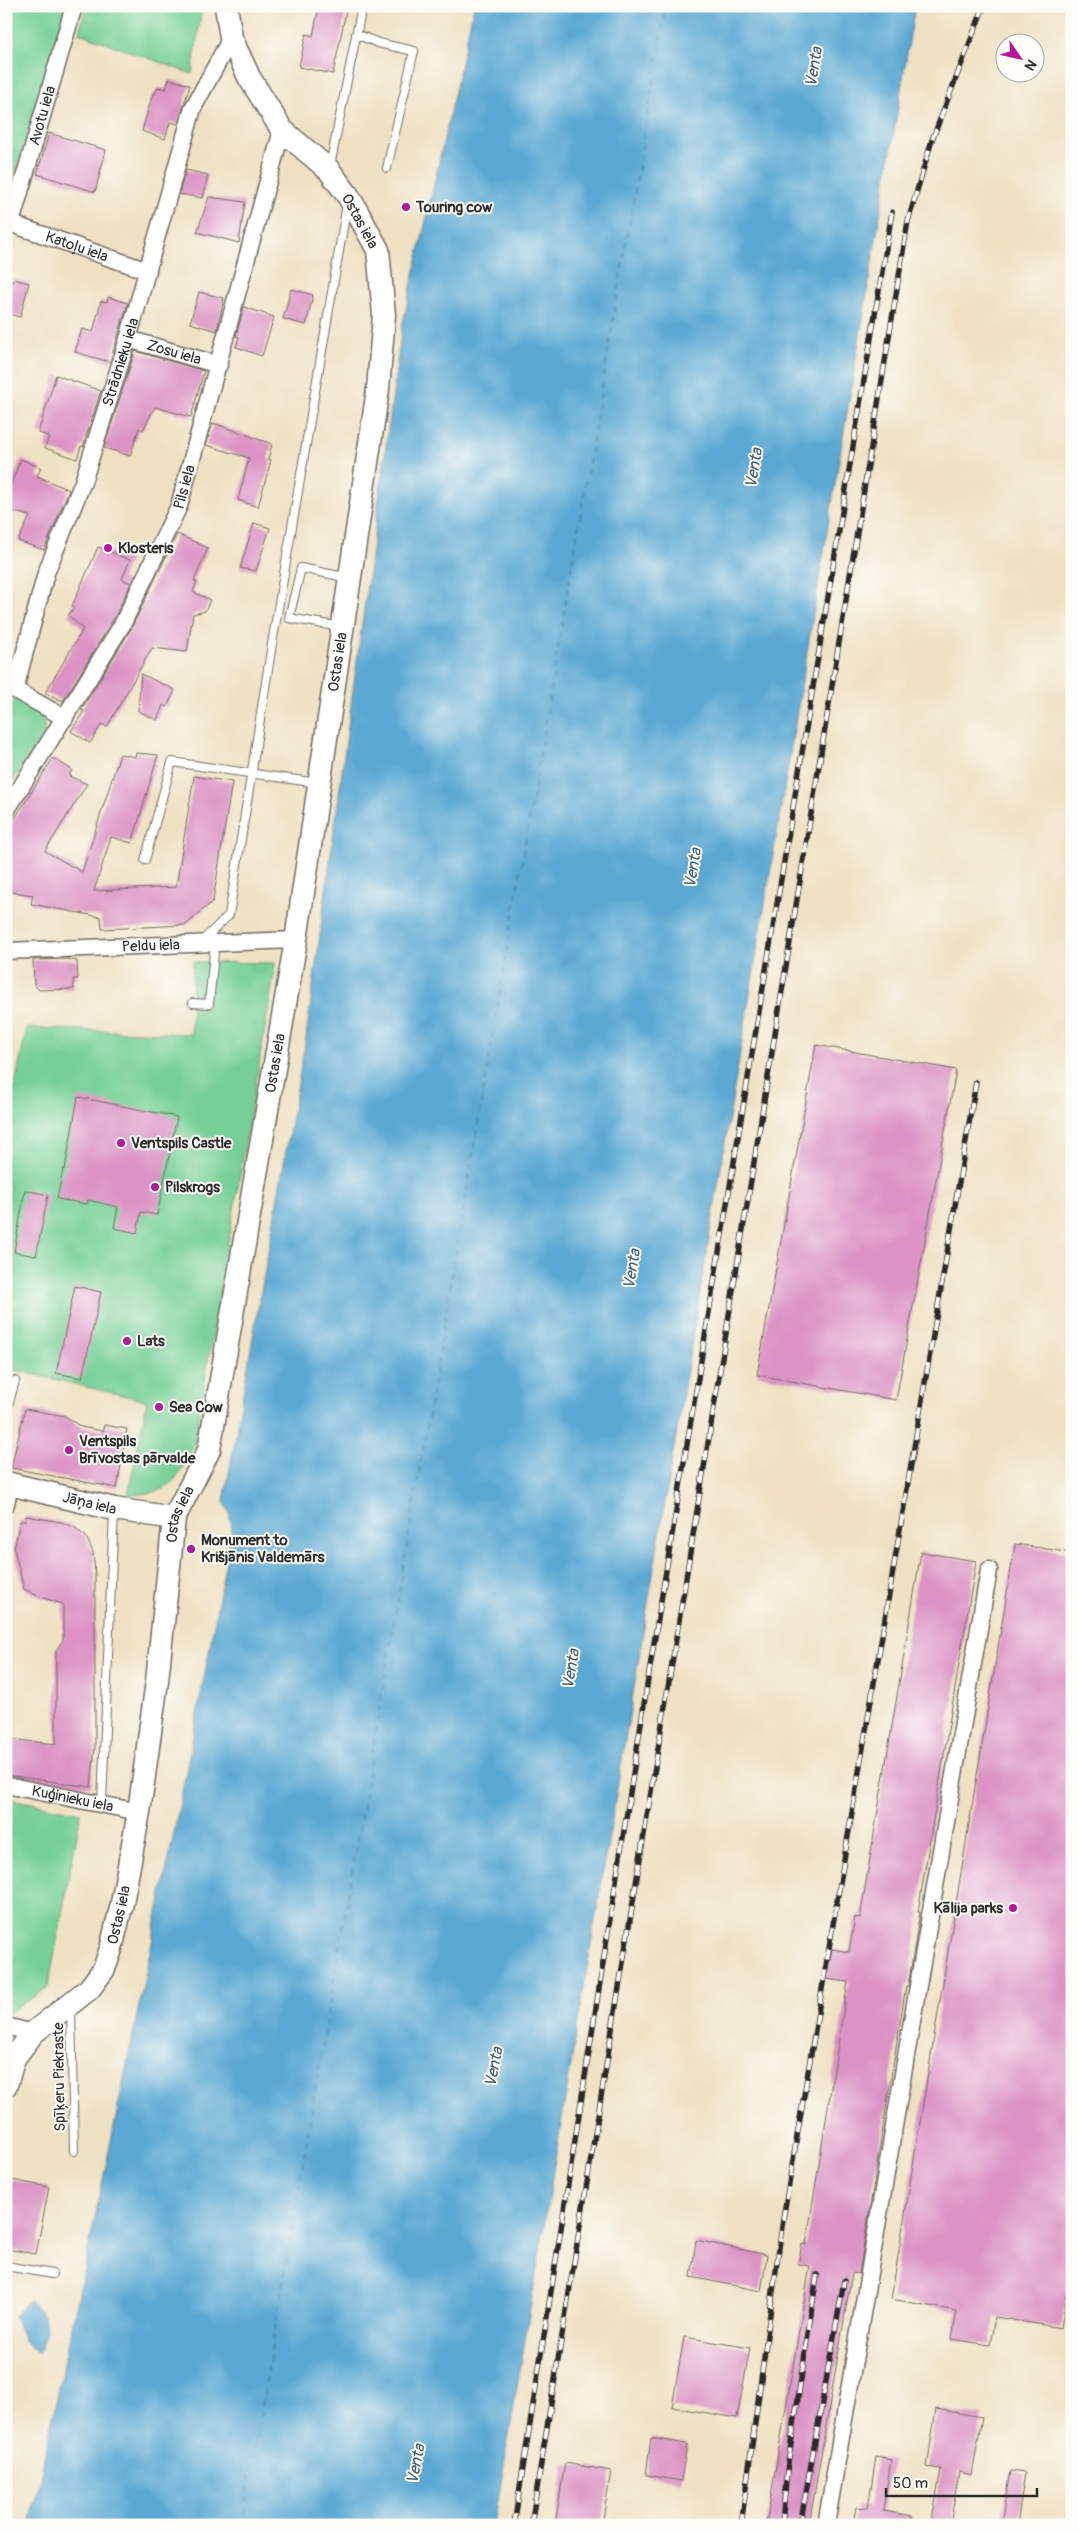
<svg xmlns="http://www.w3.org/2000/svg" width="1078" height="2531" font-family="Pangolin,sans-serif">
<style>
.green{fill:#76d096;stroke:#507e60}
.water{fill:#5aa8d3;stroke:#426a7f}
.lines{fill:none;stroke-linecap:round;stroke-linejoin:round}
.ferry{stroke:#3e5d6e;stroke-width:1;stroke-dasharray:6 5;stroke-linecap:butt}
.building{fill:#db93c5}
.lane-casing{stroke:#706b60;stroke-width:10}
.street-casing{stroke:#706b60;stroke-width:19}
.secondary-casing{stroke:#706b60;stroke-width:25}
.lane{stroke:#fff;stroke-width:8}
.street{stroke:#fff;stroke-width:16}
.secondary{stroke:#fff;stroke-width:22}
.rail-casing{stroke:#2b2b2b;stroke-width:5.5}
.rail{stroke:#fdfcf7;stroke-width:4;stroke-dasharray:11;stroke-linecap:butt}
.poi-dot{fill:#b5179e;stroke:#fdfcf7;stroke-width:2}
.labels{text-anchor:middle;stroke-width:4;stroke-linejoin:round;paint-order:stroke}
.street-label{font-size:15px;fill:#2b2b2b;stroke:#fdfcf7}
.poi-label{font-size:15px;font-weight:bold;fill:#2b2b2b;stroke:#fdfcf7;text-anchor:start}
.water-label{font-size:16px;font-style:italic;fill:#3e5d6e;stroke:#fdfcf7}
</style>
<rect width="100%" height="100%" fill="#fdfcf7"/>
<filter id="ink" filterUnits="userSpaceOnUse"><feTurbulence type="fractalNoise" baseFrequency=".02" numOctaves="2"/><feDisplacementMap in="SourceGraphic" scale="10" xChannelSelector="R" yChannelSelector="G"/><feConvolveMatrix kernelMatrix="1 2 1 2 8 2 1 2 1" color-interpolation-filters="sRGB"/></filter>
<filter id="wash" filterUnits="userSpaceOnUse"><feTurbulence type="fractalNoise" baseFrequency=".0096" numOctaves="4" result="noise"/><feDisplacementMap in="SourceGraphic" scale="20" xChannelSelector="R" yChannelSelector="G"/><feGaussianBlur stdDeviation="1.12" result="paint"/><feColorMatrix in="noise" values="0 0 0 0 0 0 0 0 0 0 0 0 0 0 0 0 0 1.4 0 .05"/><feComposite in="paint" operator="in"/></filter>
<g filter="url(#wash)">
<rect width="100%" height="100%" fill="#efe1c2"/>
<path class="green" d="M6,6H66L6,204Z
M86,6H202L192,74L79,33Z
M6,695C24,704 48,710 44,734L6,791Z
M193,962L275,963L274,975L194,1444C176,1482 173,1493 128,1495L147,1401L6,1368V1203L10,1186L6,1185V1127L27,1028L191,1034Z
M6,1798L81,1813L48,1988L6,2014Z"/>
<path class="water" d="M474,6H915L494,2525H30C100,2193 172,1861 232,1527L229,1512L224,1501L306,1038L402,327Z
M29,2300C49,2315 50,2333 38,2354L25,2342L14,2316Z"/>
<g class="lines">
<path class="ferry" d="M242,2525L666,6"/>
</g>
<g id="blocks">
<path class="building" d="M319,6H347L333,74L299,67L306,34L313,36Z
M169,79L190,85L178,124L170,122L165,139L142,131L153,93L155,94L158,87L166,89Z
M49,133L106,150L95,192L37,174Z
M186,170L208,175L203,198L179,194Z
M209,197L245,202L239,243L197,232Z
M13,279L29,283L20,317L6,313V304Z
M291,289L313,295L306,325L283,319Z
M199,292L224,298L217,331L190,323Z
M108,297L128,303L110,362L75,352L82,329L93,332L101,301L107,302Z
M244,307L274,317L262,356L236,347L239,337L236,336Z
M135,351L204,371L191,417L155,407L143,430L139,428L130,456L104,448Z
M56,375L101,391L83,447L81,446L77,459L45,448L49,436L38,433Z
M213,423L272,444L268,459L271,460L258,507L238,500L249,458L206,445Z
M21,459L41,468L37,476L69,490L44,550L18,541L30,516L6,510V496Z
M254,523L270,528L256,571L240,568Z
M177,534L208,548L194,581L197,582L193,592L210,600L205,611L193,614L187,652L152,648L107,727L102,724L90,743L71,731L84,711L81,710L131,629Z
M98,547L130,560L122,579L131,583L113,620L63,701L45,693L83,629L68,615L74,608L72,606Z
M141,674L175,690L167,707L163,705L157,720L138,711Z
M136,753L158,755L132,843L111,837L94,891L176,887L194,776L232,782L213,901L186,925L102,929L101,917L31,904L33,895L6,891V832L53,758L72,770L69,776L87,784L45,851L82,872L120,754L135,757Z
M68,959L77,961L78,979H73L74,989L39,990L34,985L33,960Z
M816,1045L956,1070L896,1400L757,1375Z
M78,1097L177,1117L157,1215L141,1212L137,1233L114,1228L118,1207L88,1200L87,1204L57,1199L63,1169H65Z
M25,1190L48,1195L36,1256L14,1252Z
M75,1286L101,1292L82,1378L56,1373Z
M25,1409L65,1416L81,1427L103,1431L104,1425L127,1429L117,1488L11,1468Z
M26,1516L61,1522L74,1527L86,1537L93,1552L95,1574V1747L91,1787L6,1775V1739L56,1744V1650L63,1640V1604L40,1597L24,1589L14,1549L20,1521H25Z
M1015,1544L1072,1553V2264L1061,2328L995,2317L990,2345L952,2339L957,2311L891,2299Z
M921,1552L976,1561L918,1912H920L908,1986H906L859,2274L852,2273L809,2525H766L810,2266L798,2264L802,2244L806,2245L848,1982L826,1979L832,1949L849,1952L855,1917L860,1918Z
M6,2179L49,2187L36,2254L6,2249Z
M696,2240L767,2255L761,2291L691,2277Z
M684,2337L750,2348L737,2418L672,2407Z
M936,2409L982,2417L972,2475L959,2472L950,2525H931L941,2469L927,2467Z
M651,2438L687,2444L681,2481L646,2475Z
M876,2457L891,2460L883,2511L912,2516V2525H853L856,2507L868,2508Z
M565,2463L611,2471L602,2525H555Z
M1010,2471L1025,2473L1017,2525H1001Z"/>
</g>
</g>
<g filter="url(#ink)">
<use href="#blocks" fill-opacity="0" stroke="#706b60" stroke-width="1"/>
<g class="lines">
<g class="lane-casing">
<path id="lane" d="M356,34L378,43L414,51L387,168
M330,166L362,6
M341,627L289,618L301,568L349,578
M145,860L172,762L318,783
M202,941L229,915L272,644L347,204
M193,1003L209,1004L215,943
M6,1413L15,1381
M102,1803L114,1511
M71,2009L74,2151
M6,2266L52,2274"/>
</g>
<g class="street-casing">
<g id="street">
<path id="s1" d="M6,222L148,271"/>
<path id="s2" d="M11,223L74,6"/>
<path id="s3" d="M128,339L219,365"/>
<path d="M6,685L65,718"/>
<path id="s4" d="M15,689L46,573L83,482L128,339L193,108L231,38"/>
<path id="s5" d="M6,811L122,625L179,506L282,130"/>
<path id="s6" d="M6,951L296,940"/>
<path d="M6,1504L10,1484"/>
<path id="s7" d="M6,1785L139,1812"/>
<path d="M6,2026L33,2033"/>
<path d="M826,2525L989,1570"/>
</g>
</g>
<g class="secondary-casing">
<g id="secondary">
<path id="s8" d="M6,1483L114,1509L174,1518"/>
<path id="s9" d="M6,2085L14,2058L33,2033L89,1989L104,1969L111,1949L122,1903L139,1812L157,1681L174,1518L209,1450L296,940L378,389L384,315L378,250L349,197L329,170L282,130L249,77L231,38L226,6"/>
</g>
</g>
<use href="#lane" class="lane"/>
<use href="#street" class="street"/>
<use href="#secondary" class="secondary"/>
<g class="rail-casing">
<path id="rail" d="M514,2525L649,1673L892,212
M531,2525L908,221L932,140L984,6
M741,2525L783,2219L976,1082
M782,2525L787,2470L817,2275
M800,2525L844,2281"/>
</g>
<use href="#rail" class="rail"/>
</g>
</g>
<g class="poi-dot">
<circle cx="406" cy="207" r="5"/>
<circle cx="108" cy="548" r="5"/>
<circle cx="121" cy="1143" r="5"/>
<circle cx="155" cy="1187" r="5"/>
<circle cx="127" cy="1341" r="5"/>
<circle cx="159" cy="1407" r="5"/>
<circle cx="69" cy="1450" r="5"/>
<circle cx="191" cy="1549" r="5"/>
<circle cx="1013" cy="1908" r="5"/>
</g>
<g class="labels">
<g class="street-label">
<text dy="5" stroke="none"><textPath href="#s2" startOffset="112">Avotu iela</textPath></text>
<text transform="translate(360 221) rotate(61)" y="5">Ostas iela</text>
<text dy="5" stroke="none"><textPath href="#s1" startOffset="75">Katoļu iela</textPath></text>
<text dy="5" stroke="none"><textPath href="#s3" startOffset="48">Zosu iela</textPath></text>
<text dy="5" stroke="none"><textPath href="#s4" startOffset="344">Strādnieku iela</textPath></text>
<text dy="5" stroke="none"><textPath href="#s5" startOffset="371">Pils iela</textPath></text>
<text dy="5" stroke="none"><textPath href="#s9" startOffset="1488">Ostas iela</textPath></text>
<text dy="5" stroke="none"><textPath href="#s6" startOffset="145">Peldu iela</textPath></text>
<text dy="5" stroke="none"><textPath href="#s9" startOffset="1082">Ostas iela</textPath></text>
<text dy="5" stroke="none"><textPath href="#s8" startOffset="86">Jāņa iela</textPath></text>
<text dy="5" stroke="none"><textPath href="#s9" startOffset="618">Ostas iela</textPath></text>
<text dy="5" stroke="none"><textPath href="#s7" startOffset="68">Kuģinieku iela</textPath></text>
<text dy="5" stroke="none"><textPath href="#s9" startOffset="212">Ostas iela</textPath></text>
<text transform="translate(59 2077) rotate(-91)" y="5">Spīķeru Piekraste</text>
</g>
<g class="poi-label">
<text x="416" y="212">Touring cow</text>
<text x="118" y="553">Klosteris</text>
<text x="131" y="1148">Ventspils Castle</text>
<text x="165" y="1192">Pilskrogs</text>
<text x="137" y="1346">Lats</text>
<text x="169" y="1412">Sea Cow</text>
<text x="79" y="1446">Ventspils<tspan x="79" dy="17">Brīvostas pārvalde</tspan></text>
<text x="201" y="1545">Monument to<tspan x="201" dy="17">Krišjānis Valdemārs</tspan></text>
<text x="1003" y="1913" text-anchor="end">Kālija parks</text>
</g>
<g class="water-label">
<text transform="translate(813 67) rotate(-81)" y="6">Venta</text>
<text transform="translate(753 468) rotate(-81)" y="6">Venta</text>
<text transform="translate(692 868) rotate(-81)" y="6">Venta</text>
<text transform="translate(631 1269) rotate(-81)" y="6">Venta</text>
<text transform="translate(570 1669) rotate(-81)" y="6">Venta</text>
<text transform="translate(493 2067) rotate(-79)" y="6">Venta</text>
<text transform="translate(415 2464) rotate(-79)" y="6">Venta</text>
</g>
</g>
<rect width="1078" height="2531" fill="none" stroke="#fdfcf7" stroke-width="25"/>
<g transform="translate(1020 58) rotate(124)"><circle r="24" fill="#fdfcf7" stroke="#a9a8a5"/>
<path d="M0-4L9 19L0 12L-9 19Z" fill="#b5179e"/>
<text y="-8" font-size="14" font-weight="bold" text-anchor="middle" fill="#2b2b2b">N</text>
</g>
<path d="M886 2488v8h151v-8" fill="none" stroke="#2b2b2b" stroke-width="2.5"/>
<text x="893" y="2488" font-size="15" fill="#2b2b2b" stroke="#fdfcf7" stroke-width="4" paint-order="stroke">50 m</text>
</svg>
